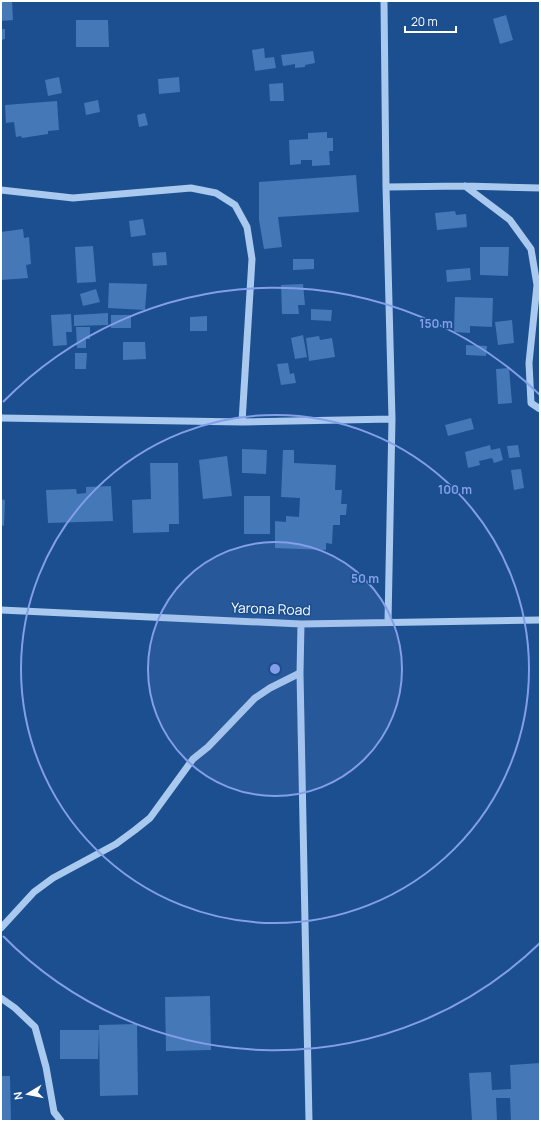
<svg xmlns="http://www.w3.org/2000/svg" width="541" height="1122" font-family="Manrope,sans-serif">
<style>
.building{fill:#4478b7}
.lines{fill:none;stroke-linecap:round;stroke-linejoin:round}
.minor{stroke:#a9c9ee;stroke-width:7}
.ring{fill:none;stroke:#839eea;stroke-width:2}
.labels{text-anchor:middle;stroke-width:3;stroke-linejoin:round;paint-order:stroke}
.street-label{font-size:14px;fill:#fff;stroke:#1b4f8f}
.centre{fill:#839eea;stroke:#1b4f8f;stroke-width:2}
.ring-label{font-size:12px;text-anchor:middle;font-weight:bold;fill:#839eea;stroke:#1b4f8f;stroke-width:3;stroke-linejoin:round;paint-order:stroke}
</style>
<rect width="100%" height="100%" fill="#1b4f8f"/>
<path class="building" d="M1,1H12L13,20L1,21Z
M506,15L513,40L500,44L493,19Z
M76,20H108L109,47H76Z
M1,29H5V39L1,40Z
M264,48L265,58L274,57L276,68L255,71L252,50Z
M313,51L315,63L305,65V67L295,68V64L283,66L281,55Z
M59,77L62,93L48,96L45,80Z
M179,77L180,92L159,94L158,79Z
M283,83L284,101H270L269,84Z
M98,100L100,112L86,115L84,103Z
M57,101L59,130L48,131V134L22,138L21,136L16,137L14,122L6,123L5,105Z
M145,113L148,125L139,127L137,115Z
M327,132V138H333V151H329L330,165L312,166V160H301V164L290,165L289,140L308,139V133Z
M356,175L359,212L278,217L282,247L264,249L259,220V182Z
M455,211L456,215L466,214L467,227L437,230L435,213Z
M143,219L146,235L131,237L129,221Z
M23,229L24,238L29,237L31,264L26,265L28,278L1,280V232Z
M93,246L96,282L77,283L75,247Z
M480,247H509L508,276L480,275Z
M166,252L167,265L153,266L152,253Z
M293,259H314V269L293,270Z
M470,268L471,280L447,282L446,270Z
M109,283L147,284L145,310L108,308Z
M303,284L305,305H298L299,314H282L281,285Z
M96,289L100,302L83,306L80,294Z
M455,297L493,298L492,327L470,326V333L454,332Z
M311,309L332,310L331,321L311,320Z
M108,313V325L74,326V315Z
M71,314L72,332H66L67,345L53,346L51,315Z
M111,315H131V328H111Z
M207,316V331H190V317Z
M512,320L514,343L498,345L495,322Z
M76,327H90V339H86V348H77Z
M303,335L307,357L295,359L291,338Z
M319,336L320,340L332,338L335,357L309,361L306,338Z
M123,342H145L146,359L123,360Z
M466,345L487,346L486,356L466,355Z
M75,353H87L86,369H75Z
M288,363L290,374L294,373L296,383L281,385L277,364Z
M509,368L512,403L498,404L496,369Z
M471,418L474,429L448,436L445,425Z
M490,445L491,450L500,448L503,460L494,463L492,458L479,461L480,465L468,468L465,452Z
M518,445L520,457L509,458L507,446Z
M242,449L267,450L266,474L242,473Z
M283,450H294V463L336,465L335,490H342L341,504H347L346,515H340V525H333L332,544L326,543V550L275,548V521L286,522V516L299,517L300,498L281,497Z
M227,456L232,496L203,499L199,460Z
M150,463H178L179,524H169V532L133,533L132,500L151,499Z
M521,469L524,488L514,490L511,470Z
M111,486L113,521L48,523L46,490L76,489L77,494L86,493V487Z
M244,496H270V534H244Z
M1,499L5,500L4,526L1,525Z
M210,996L211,1050L166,1051L165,997Z
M137,1024L138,1095L100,1096L99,1025Z
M60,1030H99L98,1059H60Z
M540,1063V1120L511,1121L510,1098H496L497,1121H472L469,1073L491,1072L492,1090L511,1089L510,1065Z
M1,1076H10L11,1121H1Z"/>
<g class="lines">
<path class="minor" d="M384,1L386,187L392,419L388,622
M465,186L510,220L531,249L537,285L529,363L531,403L540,409
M386,187L465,186L540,188
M1,190L73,198L191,188L216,193L235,205L247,227L252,259L242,422
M1,418L242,422L392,419
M1,610L301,624L540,620
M301,624L300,673L309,1121
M1,928L34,892L53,878L116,844L135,830L150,818L193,759L208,747L255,698L270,688L300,673
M1,998L15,1008L35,1027L46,1067L54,1112L61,1121"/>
</g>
<circle cx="275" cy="669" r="127" fill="#839eea" fill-opacity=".12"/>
<g class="ring">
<circle cx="275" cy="669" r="127"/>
<circle cx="275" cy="669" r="254"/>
<path d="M540 943A381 381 0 0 1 3 936M3 402A381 381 0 0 1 540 395"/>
</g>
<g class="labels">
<g class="street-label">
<text transform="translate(271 609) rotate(2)" y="5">Yarona Road</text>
</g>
</g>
<circle cx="275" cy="669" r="6" class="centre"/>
<g class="ring-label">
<text x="436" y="328">150 m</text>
<text x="455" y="494">100 m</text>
<text x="365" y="583">50 m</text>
</g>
<rect width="541" height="1122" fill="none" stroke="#ffffff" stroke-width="4"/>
<g transform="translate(28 1094) rotate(260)" stroke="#1b4f8f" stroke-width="3" paint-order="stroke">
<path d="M0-3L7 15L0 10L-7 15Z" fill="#ffffff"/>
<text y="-6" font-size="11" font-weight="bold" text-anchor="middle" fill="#ffffff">N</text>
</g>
<path d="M405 26v6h51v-6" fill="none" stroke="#ffffff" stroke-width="2"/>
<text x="411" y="26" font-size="12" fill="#ffffff" stroke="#1b4f8f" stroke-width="3" paint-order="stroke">20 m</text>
</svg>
